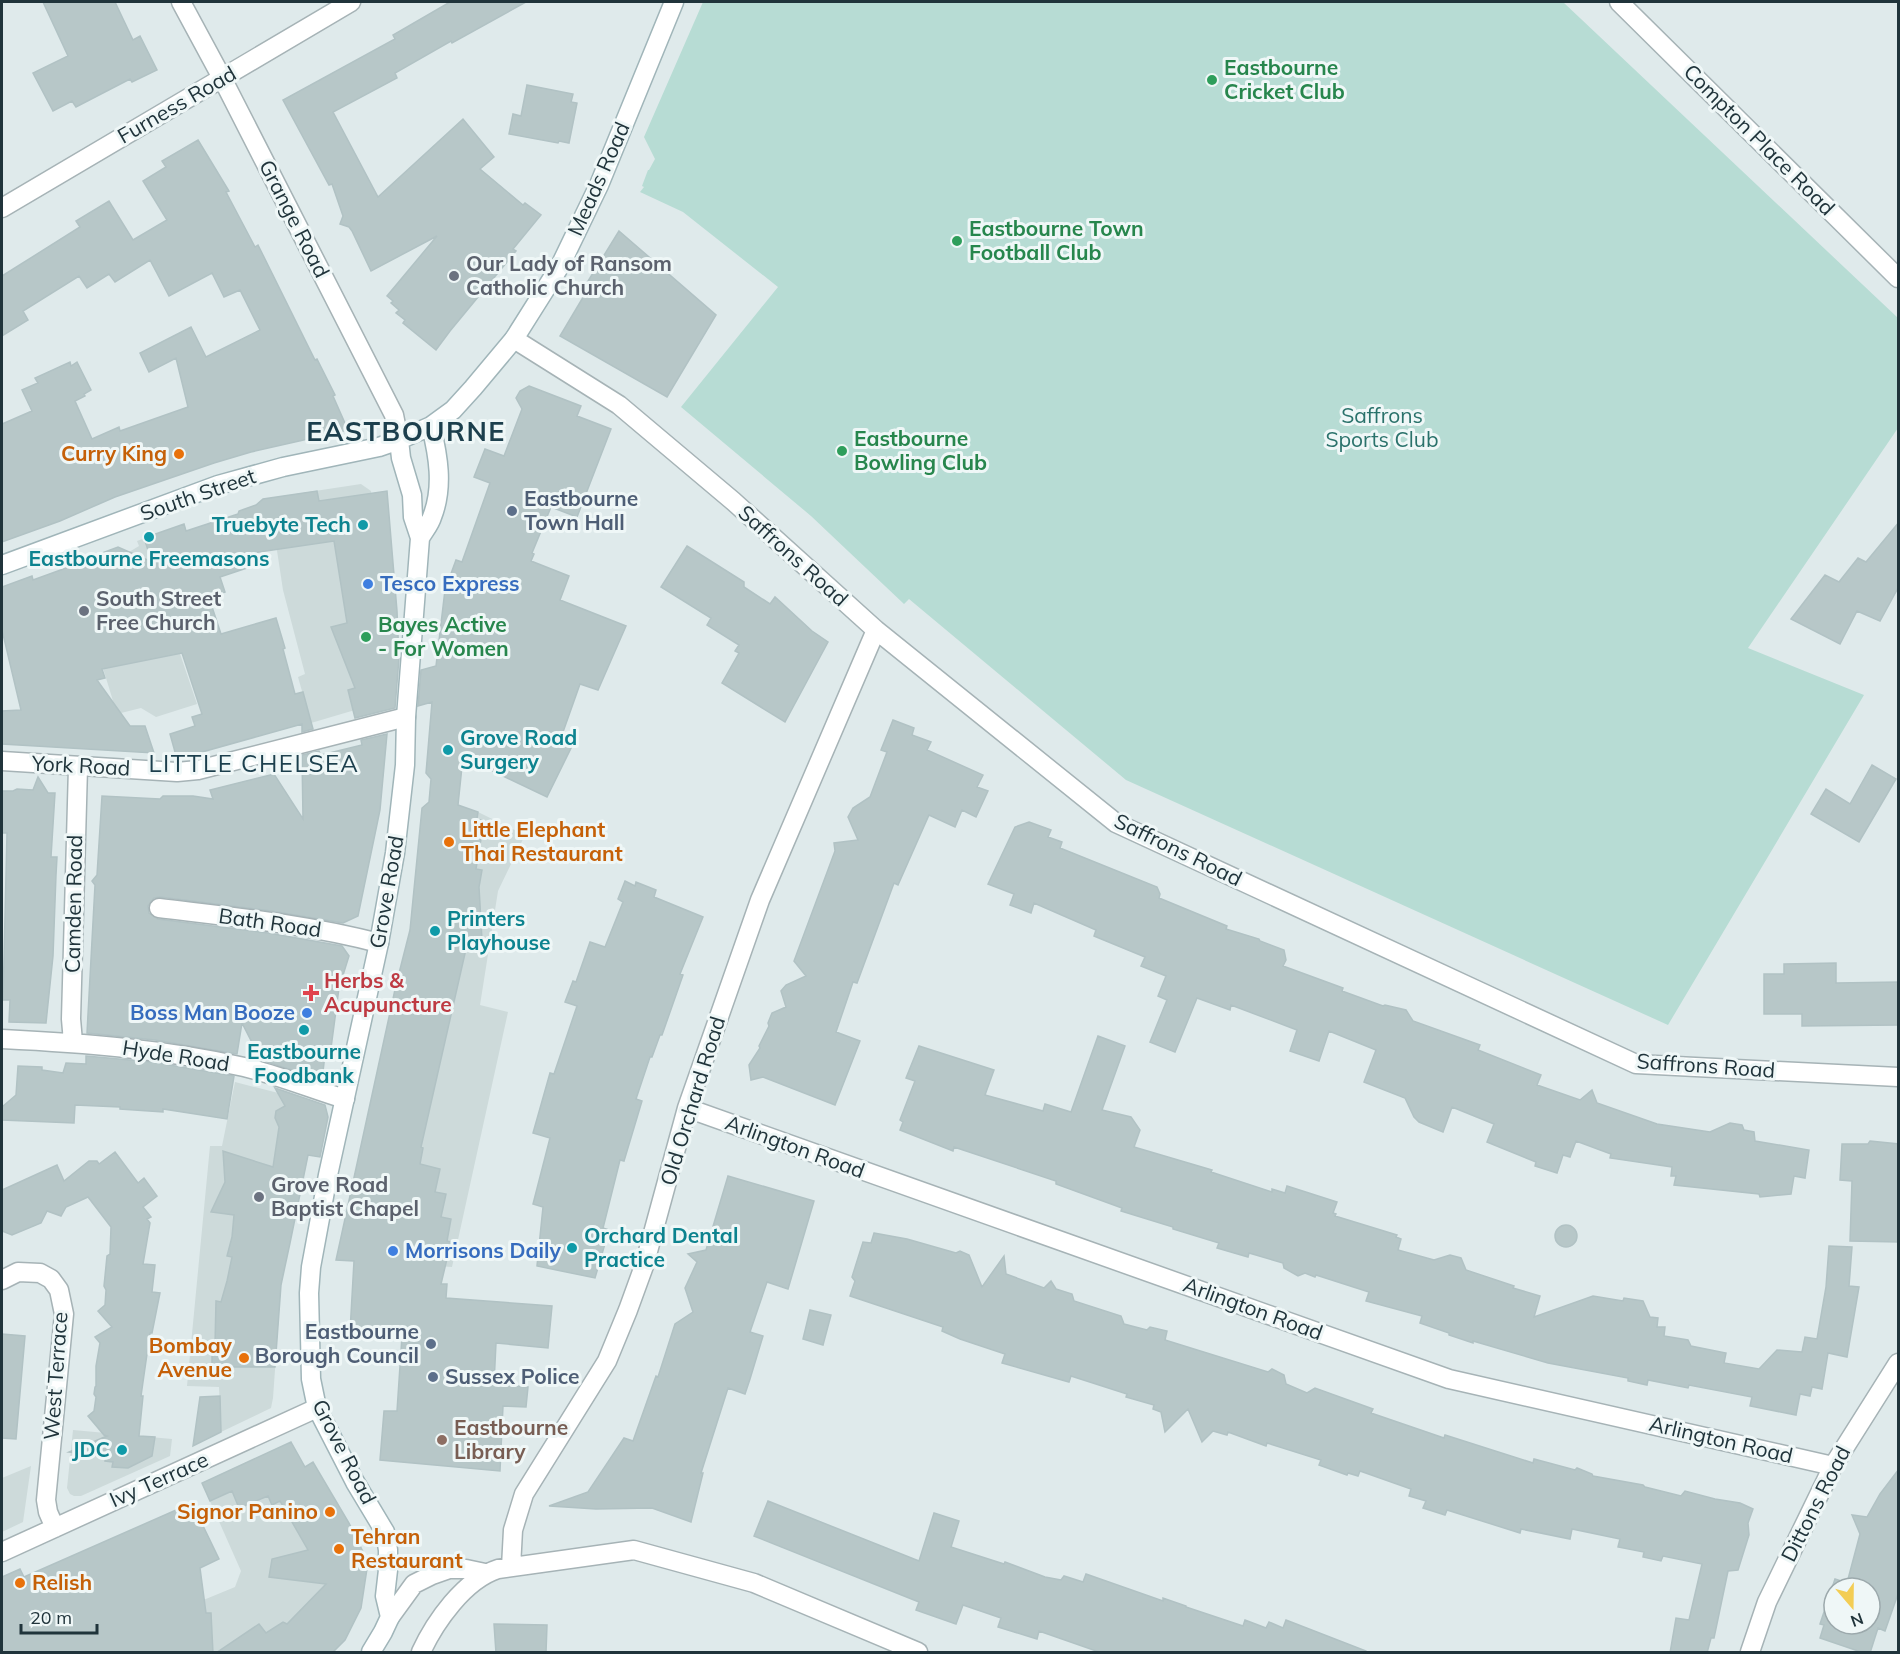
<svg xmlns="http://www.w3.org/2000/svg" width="1900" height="1654" font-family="Mulish,sans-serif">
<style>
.built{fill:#cddada}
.green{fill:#b7dcd4}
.building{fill:#b7c7c8;stroke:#b1c2c4;stroke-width:1.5;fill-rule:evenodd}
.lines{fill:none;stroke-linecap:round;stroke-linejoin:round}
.street-casing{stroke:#a6b3b6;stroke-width:21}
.secondary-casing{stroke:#a0b5b9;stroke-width:21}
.street{stroke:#fff;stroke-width:18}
.secondary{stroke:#fff;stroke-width:18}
.leisure-dot{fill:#2e9e5b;stroke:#eff7f7;stroke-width:2}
.worship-dot{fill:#6b7280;stroke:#eff7f7;stroke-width:2}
.food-dot{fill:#e8710a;stroke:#eff7f7;stroke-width:2}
.service-dot{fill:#5c6f8a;stroke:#eff7f7;stroke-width:2}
.culture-dot{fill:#0f9aa8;stroke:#eff7f7;stroke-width:2}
.shop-dot{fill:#3f7fe0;stroke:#eff7f7;stroke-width:2}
.health-dot{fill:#e0444e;stroke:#eff7f7;stroke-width:2}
.education-dot{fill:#8d6e63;stroke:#eff7f7;stroke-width:2}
.labels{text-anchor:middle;stroke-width:6;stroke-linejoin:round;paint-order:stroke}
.leisure-label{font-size:21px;font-weight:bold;fill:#27864d;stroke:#eff7f7;text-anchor:start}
.street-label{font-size:21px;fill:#20343b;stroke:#eff7f7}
.worship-label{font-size:21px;font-weight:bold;fill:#5b616d;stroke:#eff7f7;text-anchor:start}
.park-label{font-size:21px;fill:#2a726b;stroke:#eff7f7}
.food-label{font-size:21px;font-weight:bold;fill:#c56008;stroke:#eff7f7;text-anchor:end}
.service-label{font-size:21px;font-weight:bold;fill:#4e5e75;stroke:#eff7f7;text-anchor:start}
.culture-label{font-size:21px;font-weight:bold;fill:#0d838f;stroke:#eff7f7;text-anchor:start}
.shop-label{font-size:21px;font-weight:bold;fill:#366cbe;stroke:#eff7f7;text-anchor:start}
.health-label{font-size:21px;font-weight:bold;fill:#be3a42;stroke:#eff7f7;text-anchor:start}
.education-label{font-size:21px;font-weight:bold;fill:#785e54;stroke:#eff7f7;text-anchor:start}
.quarter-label{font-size:24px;letter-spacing:1.5px;fill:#1c3f4d;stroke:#eff7f7}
.district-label{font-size:27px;font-weight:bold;letter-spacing:1.5px;fill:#1c3f4d;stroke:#eff7f7}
</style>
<rect width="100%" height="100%" fill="#dfeaeb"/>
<path class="built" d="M361,484L371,491L384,589L382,702L311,723L298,677L305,674L283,590L269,498Z
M184,524L218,623L174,636L197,704L156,717L141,708L117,714L99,655L102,553L118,547L129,552L139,546L137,541Z
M429,802L458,805L478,812L525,835L498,891L480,1005L508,1012L452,1267L336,1260L395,992L410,930L422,808Z
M235,1082L313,1102L317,1114L281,1285L273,1398L271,1408L221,1432L219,1387L187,1386L210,1146H222Z
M73,1430L172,1439L170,1456L81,1496H74L70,1494L67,1488Z
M287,1444L293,1446L357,1558L323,1652H2V1577L20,1569L45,1627L184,1608L235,1587L241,1571L202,1483Z
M31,1466L23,1522L2,1532V1478Z"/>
<path class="green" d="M703,2H1563L1898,318V428L1748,648L1864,695L1668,1025L1126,780L909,599L904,604L811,516L681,407L778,287L683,212L640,192L644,187L642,186L648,170H649L655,159L644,137Z"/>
<path class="building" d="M43,2H115L133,40L140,36L157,70L132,82L130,79L76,107L72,101L53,111L33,73L68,56Z
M450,2H526L452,43L451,41L395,73L397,78L333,112L378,197L463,119L494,157L480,169L523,205L525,203L541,215L513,249L516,251L450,331L436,350L403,323L405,320L396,313L399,310L391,303L393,301L387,296L437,236L371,271L352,231L349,227L340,224L343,216L332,184L329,185L283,100L395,39L393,35Z
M527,85L573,94L571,102L577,103L569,143L559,141L558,143L509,134L513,114L521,116Z
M198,140L229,191L226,192L255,247L258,245L315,360L317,359L335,395L333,396L348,430L251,452L214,463L115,497L60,521L2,542V424L32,411L22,390L38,383L35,378L70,362L71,366L77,362L91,390L84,394L85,396L75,401L92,439L119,427L120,431L188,407L176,358L149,372L140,353L191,327L206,357L260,330L240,290L224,297L212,273L169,296L150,260L115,282L109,274L87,288L79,276L23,311L28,320L2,336V276L80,227L76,221L109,201L133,240L167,220L143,181L166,167L162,161Z
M619,231L716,315L667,397L560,336L588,289L585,286Z
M529,386L581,406L577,416L611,429L577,517L551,507L532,553L534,554L531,561L569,576L560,600L626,626L598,690L580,684L563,732L576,738L547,797L463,757L458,805L478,812L477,819L484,821L476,869L482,870L479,887L482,940L480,952L466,949L421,1147L423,1148L420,1164L440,1169L435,1192L446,1194L441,1217L451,1219L447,1241L451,1242L441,1284H447L446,1298L552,1306L548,1348L496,1343L494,1384L528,1387L526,1407L503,1406L500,1471L380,1460L384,1411H397L402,1336L350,1332L354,1261L336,1260L396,985L410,930L422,808L429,802L431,779L426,773L432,702L418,706L421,670L436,666L445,590L456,560L462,562L490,483L474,477L485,449L504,456L522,409L516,398L520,391Z
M317,491L319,501L387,491L397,611L399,658L395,708L355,718L348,690L355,688L331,627L347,623L334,541L246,554L250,567L220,577L225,592L209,598L221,634L276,618L285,648L283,649L295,694L303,692L313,729L302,732V724L177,759L170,734L195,726L192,717L202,714L182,653L102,669L105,678L97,680L130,726H145L154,753L2,744V711L21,710L2,630V587L32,576L33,580L102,555V553L118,547L152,562L144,538L184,524L186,531L238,514L239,511L256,505L263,499Z
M1899,522V586L1880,621L1857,611L1840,644L1791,619L1825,575L1839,582L1858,558L1866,562Z
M687,546L744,582V587L770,604L775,597L812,631L828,642L785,722L722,683L739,653L735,651L739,645L707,625L711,618L661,587Z
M893,720L914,728L912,735L931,742L927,750L983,775L977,787L988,791L976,817L962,810L955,827L929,815L898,885L894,883L857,983L853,982L836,1032L860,1041L835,1105L763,1077L751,1080L749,1065L760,1048L759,1046L769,1026L768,1023L772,1013L786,1007L781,991L786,985L806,976L794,961L835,851L834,843L858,840L848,817L853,808L870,797L887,752L881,750Z
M387,734L380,810L358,916L343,923L271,911L160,897L154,898L148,906L149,913L158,919L268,933L342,946L349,956L339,988L331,1048L326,1046L322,1080L261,1060L242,1023L237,1054L155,1040L87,1033L95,885L92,881L97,875L102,796L160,799L163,796H193L213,799L210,790L274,774L303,819L302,755L319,751L321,755L362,745L361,740Z
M1872,765L1896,779L1859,842L1811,814L1826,789L1850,804Z
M38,777L48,793H55L51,857H57L56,875L53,956L46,1023L9,1022L10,1000H3L7,833H2V791H13L17,789L33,790Z
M1029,822L1051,830L1048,837L1062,842L1060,848L1157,887L1160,894L1159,898L1227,926L1226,929L1259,939L1260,941L1284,950L1286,960L1283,966L1343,988L1342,991L1383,1006L1385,1005L1406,1010L1413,1021L1480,1045L1478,1050L1541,1075L1537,1085L1580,1100L1592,1090L1597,1103L1657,1124L1710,1132L1730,1123L1742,1125L1744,1130L1754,1132L1755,1141L1809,1150L1805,1178L1794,1176L1791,1194L1760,1197L1759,1194L1674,1185L1676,1176H1671L1672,1167L1610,1158L1611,1154L1576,1141L1570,1157L1563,1155L1557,1173L1535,1166L1536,1162L1487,1142L1494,1124L1452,1107L1443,1132L1419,1122L1414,1117L1405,1098L1364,1082L1376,1050L1329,1031L1319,1061L1290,1051L1297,1030L1231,1005L1230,1010L1197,998L1175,1052L1150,1042L1167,1000L1158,996L1166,976L1141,966L1145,957L1094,936L1096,930L1034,903L1031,913L1010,905L1014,894L988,884L1015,827Z
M625,881L635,886L636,882L656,890L654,897L703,917L680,974L683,975L662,1035H660L652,1057H650L636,1099L642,1101L624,1161L620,1160L603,1228L609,1230L595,1278L537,1266L543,1207L533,1204L550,1138L533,1133L550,1073L554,1074L577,1006L565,1002L573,981L576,982L590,942L605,947L623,902L618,899Z
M1836,963V983L1899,982V1025L1802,1026V1014H1764V974H1784V964Z
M1098,1036L1125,1046L1102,1110L1131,1117L1140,1130L1134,1147L1212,1170L1211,1172L1272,1192V1189L1285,1193L1287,1186L1337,1202L1333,1213L1336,1214L1335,1216L1397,1235L1396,1237L1401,1239L1398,1250L1434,1260L1450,1255L1461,1258L1466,1270L1514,1286L1513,1288L1540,1296L1534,1317L1593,1296L1623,1301L1624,1298L1643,1301L1650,1317L1658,1318L1657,1327H1665L1664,1336L1688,1340L1691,1346L1726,1353L1724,1363L1759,1369L1777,1350L1802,1352L1805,1337L1817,1339L1826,1287L1829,1246L1852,1247L1849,1286L1859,1287L1847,1357L1828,1353L1822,1389L1812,1387L1810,1396L1800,1394L1796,1415L1750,1406L1752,1397L1689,1385L1688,1388L1648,1380L1647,1385L1628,1381V1378L1548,1363L1473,1341V1343L1449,1335V1333L1420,1323L1422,1316L1366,1301L1369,1292L1316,1275L1315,1277L1305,1273L1298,1276L1284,1268L1283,1263L1249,1253L1248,1257L1217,1248L1219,1243L1173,1229V1227L1121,1211L1122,1208L1056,1184V1181L954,1147L953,1151L900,1130L903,1122L900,1120L915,1081L906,1078L919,1046L994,1070L985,1095L1043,1111L1045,1104L1071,1112Z
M86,1056L152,1062L234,1076L227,1119L163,1109V1112L120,1109V1107L75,1105L74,1123L2,1120V1107L16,1095L18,1066L42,1067V1070L63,1073L66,1063L86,1064Z
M275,1088L325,1105L328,1117L320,1157L308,1155L290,1243L281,1285L275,1367H212V1345H215L216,1301L221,1302L227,1281L232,1257L227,1256L232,1237L234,1215L211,1212L225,1182L223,1151L273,1167L279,1127L275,1118L276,1111L285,1106Z
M1870,1141L1899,1144V1242L1850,1241L1852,1181L1840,1180L1842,1144H1868Z
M115,1152L138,1183L144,1178L157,1196L143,1207L151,1217L147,1219L150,1223L143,1264L155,1265L152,1292L160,1293L152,1333H150L141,1396H143L139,1436L155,1437L152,1456L128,1468L112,1467L113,1462L105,1461L106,1456L69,1452L107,1436L104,1435L88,1416L94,1411L96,1397L94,1394L95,1387L96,1386V1366L100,1343L95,1337L112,1327L98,1311L105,1305L106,1290L104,1286L107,1256L110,1254L111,1227L88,1197L66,1207L61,1216L47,1211L41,1223L12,1235L2,1231V1190L57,1165L64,1181L89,1161H97L99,1164Z
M728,1176L814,1201L788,1289L767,1282L750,1332L763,1336L750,1379L745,1394L728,1388L701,1473H703L691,1522L652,1508L596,1509L549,1506L588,1492L624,1438L633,1441L656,1376L658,1377L675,1324L693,1312L685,1288L697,1262L688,1254L706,1250Z
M1555 1236a11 11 0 1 1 22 0a11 11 0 1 1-22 0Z
M874,1233L907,1239L956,1253L960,1251L969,1255L982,1287L1004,1256L1006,1274L1044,1288L1051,1281L1056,1289L1072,1294L1074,1301L1121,1316L1124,1324L1147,1330L1150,1327L1167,1331L1165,1340L1268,1372L1272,1369L1284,1375L1286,1384L1307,1393L1315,1388L1373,1409L1371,1413L1444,1438L1445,1435L1533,1463L1534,1459L1575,1470L1577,1468L1592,1474L1593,1476L1643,1485L1645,1487L1681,1496L1685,1491L1715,1499L1740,1503L1753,1509L1748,1523L1749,1535L1738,1570L1728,1571L1714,1638H1711L1707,1653H1670L1676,1618L1689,1620L1702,1564L1663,1556L1661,1561L1643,1557L1644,1552L1618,1547L1620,1539L1572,1529L1570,1539L1521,1529L1520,1533L1447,1510L1445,1515L1423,1508L1426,1501L1409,1496L1411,1489L1360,1471L1358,1476L1348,1473L1347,1475L1319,1465L1321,1460L1267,1443L1266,1446L1228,1432L1227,1435L1213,1431L1202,1442L1188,1409L1165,1432L1161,1412L1153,1409L1154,1405L1126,1397L1127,1394L1071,1376L1069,1382L1002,1363L1005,1354L960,1339L942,1331L943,1327L850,1296L855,1281L852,1277L863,1242L871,1243Z
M810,1310L831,1315L823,1345L803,1339Z
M2,1334L25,1336L16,1439L2,1438Z
M220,1396L221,1432L193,1446L200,1397Z
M291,1442L305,1467L313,1462L349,1523L368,1562L361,1608L345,1640L332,1653H216L259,1624L266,1633L283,1622L287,1624L326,1584L269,1577L272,1559L308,1550L280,1501L272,1505L268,1496L239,1508L232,1491L210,1501L202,1483Z
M1899,1469V1591L1885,1631L1878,1628L1870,1653H1864L1820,1638L1824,1625L1820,1624L1835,1579L1847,1583L1860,1534L1852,1515L1867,1517L1880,1494ZM1834,1588H1870V1624H1834Z
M768,1501L919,1561L934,1513L959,1521L951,1547L1004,1564L1005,1562L1045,1577L1061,1580L1064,1576L1083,1582L1086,1574L1163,1601V1598L1186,1606V1607L1243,1626L1245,1620L1266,1628L1269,1622L1283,1628L1286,1620L1366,1651V1653H1102L1039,1631L1037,1639L998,1627L1001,1618L963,1605L956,1624L916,1610L919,1602L754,1536Z
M192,1503L219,1559L200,1568L206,1613H211L213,1653H2V1577L20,1569L24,1577Z
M494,1624L547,1625L546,1653H496Z"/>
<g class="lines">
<g class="street-casing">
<path id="street" d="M181,2L222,78L394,415L399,440
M1619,2L1898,278
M2,208L351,2
M514,339L619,405L733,501L876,630L1116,823L1636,1064L1898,1077
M2,761L177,772L198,770L406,717
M159,908C233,917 307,924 379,943
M2,1039C83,1043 164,1049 244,1067C278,1075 312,1089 345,1099
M73,1042L71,1019L78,767
M687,1108L1449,1379L1833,1466
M2,1280L18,1272L40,1273L51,1279L59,1290L64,1314L46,1500L48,1512L55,1528
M2,1552L317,1408
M511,1567L513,1530L524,1494L607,1361L628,1310L644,1266L687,1108L760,900L876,630
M390,1617L414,1584L432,1575L449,1569H466L485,1573
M421,1652C435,1622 464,1580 498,1569L634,1550L754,1583L918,1652
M1750,1652L1767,1602L1833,1466L1898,1363"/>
</g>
<g class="secondary-casing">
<path id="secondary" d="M420,538C424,531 430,524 432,517C444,487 438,455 431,426
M2,565L218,485L283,467L379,447L399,440L431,426L453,410L473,388L514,339L560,266L599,185L674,2
M371,1652L383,1632L390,1617L385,1596L388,1570V1550L385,1532L355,1482L317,1408L311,1379L309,1293L311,1267L328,1175L379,943L395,853L405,765L406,717L420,538L413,517L412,495L401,458L399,440"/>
</g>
<use href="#street" class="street"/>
<use href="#secondary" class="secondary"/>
</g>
<g class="leisure-dot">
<circle cx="1212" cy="80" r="6"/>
<circle cx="957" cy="241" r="6"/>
<circle cx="842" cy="451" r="6"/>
<circle cx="366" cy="637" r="6"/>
</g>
<g class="worship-dot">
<circle cx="454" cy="276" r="6"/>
<circle cx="84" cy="611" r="6"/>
<circle cx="259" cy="1197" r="6"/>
</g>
<g class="food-dot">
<circle cx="179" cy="454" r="6"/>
<circle cx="449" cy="842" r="6"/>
<circle cx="244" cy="1358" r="6"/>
<circle cx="330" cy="1512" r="6"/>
<circle cx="339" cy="1549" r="6"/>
<circle cx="20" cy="1583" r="6"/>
</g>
<g class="service-dot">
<circle cx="512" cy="511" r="6"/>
<circle cx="431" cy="1344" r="6"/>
<circle cx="433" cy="1377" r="6"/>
</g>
<g class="culture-dot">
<circle cx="363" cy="525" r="6"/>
<circle cx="149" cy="537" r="6"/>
<circle cx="448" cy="750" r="6"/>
<circle cx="435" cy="931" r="6"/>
<circle cx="304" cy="1030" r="6"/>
<circle cx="572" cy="1248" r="6"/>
<circle cx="122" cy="1450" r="6"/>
</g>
<g class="shop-dot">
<circle cx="368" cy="584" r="6"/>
<circle cx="307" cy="1013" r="6"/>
<circle cx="393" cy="1251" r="6"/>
</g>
<path class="health-dot" d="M308 984h6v6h6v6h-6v6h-6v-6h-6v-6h6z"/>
<circle class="education-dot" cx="442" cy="1440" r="6"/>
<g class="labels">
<g class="leisure-label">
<text x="1224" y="75">Eastbourne<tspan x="1224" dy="24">Cricket Club</tspan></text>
<text x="969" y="236">Eastbourne Town<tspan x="969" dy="24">Football Club</tspan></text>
<text x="854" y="446">Eastbourne<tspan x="854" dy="24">Bowling Club</tspan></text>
<text x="378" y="632">Bayes Active<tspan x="378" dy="24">- For Women</tspan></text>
</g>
<g class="street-label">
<text transform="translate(177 105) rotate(-30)" y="7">Furness Road</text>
<text transform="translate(1759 140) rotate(45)" y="7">Compton Place Road</text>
<text transform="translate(599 179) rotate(-66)" y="7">Meads Road</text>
<text transform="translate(294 219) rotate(63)" y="7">Grange Road</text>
<text transform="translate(198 495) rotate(-19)" y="7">South Street</text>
<text transform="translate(793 556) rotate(42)" y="7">Saffrons Road</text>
<text transform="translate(81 766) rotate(3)" y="7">York Road</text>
<text transform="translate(1178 850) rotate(26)" y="7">Saffrons Road</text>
<text transform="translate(387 892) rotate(-80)" y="7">Grove Road</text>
<text transform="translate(74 904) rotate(-89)" y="7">Camden Road</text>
<text transform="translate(270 923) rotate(8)" y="7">Bath Road</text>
<text transform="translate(176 1056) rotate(9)" y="7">Hyde Road</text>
<text transform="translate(1706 1066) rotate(4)" y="7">Saffrons Road</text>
<text transform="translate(693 1101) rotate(-73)" y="7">Old Orchard Road</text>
<text transform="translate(795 1147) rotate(20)" y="7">Arlington Road</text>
<text transform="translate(1253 1309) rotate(20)" y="7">Arlington Road</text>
<text transform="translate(56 1376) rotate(-86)" y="7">West Terrace</text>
<text transform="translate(1721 1440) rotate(13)" y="7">Arlington Road</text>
<text transform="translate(344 1452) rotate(63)" y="7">Grove Road</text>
<text transform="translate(159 1480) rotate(-24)" y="7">Ivy Terrace</text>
<text transform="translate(1816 1504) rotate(-63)" y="7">Dittons Road</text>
</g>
<g class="worship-label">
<text x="466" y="271">Our Lady of Ransom<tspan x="466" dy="24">Catholic Church</tspan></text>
<text x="96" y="606">South Street<tspan x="96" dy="24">Free Church</tspan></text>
<text x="271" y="1192">Grove Road<tspan x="271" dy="24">Baptist Chapel</tspan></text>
</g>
<g class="park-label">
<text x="1382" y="423">Saffrons<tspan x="1382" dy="24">Sports Club</tspan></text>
</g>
<g class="food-label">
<text x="167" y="461">Curry King</text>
<text x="461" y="837" text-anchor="start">Little Elephant<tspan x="461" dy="24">Thai Restaurant</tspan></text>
<text x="232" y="1353">Bombay<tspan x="232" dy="24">Avenue</tspan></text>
<text x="318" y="1519">Signor Panino</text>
<text x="351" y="1544" text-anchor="start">Tehran<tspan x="351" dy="24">Restaurant</tspan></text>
<text x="32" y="1590" text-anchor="start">Relish</text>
</g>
<g class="service-label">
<text x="524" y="506">Eastbourne<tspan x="524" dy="24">Town Hall</tspan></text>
<text x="419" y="1339" text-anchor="end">Eastbourne<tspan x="419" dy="24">Borough Council</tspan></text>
<text x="445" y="1384">Sussex Police</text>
</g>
<g class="culture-label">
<text x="351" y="532" text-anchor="end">Truebyte Tech</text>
<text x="149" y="566" text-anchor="middle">Eastbourne Freemasons</text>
<text x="460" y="745">Grove Road<tspan x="460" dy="24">Surgery</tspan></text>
<text x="447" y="926">Printers<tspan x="447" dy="24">Playhouse</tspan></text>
<text x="304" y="1059" text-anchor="middle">Eastbourne<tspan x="304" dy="24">Foodbank</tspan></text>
<text x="584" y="1243">Orchard Dental<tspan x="584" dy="24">Practice</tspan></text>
<text x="110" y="1457" text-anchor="end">JDC</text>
</g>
<g class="shop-label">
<text x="380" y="591">Tesco Express</text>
<text x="295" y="1020" text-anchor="end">Boss Man Booze</text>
<text x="405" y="1258">Morrisons Daily</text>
</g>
<g class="health-label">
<text x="324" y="988">Herbs &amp;<tspan x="324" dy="24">Acupuncture</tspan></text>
</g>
<g class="education-label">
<text x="454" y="1435">Eastbourne<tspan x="454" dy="24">Library</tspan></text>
</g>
<g class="quarter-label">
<text x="254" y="772">LITTLE CHELSEA</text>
</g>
<g class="district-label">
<text x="406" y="441">EASTBOURNE</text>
</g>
</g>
<rect width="1900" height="1654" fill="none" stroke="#20343b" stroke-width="6"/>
<g transform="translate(1852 1606) rotate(160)"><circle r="28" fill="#eff7f7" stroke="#9ca9ac" stroke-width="1.5"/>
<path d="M0-4.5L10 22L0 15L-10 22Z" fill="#f3cd54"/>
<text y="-9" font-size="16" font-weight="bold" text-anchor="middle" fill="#20343b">N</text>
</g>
<path d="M21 1624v9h76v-9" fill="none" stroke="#20343b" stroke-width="3"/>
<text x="30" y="1624" font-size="18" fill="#20343b" stroke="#eff7f7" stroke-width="4.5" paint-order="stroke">20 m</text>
</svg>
